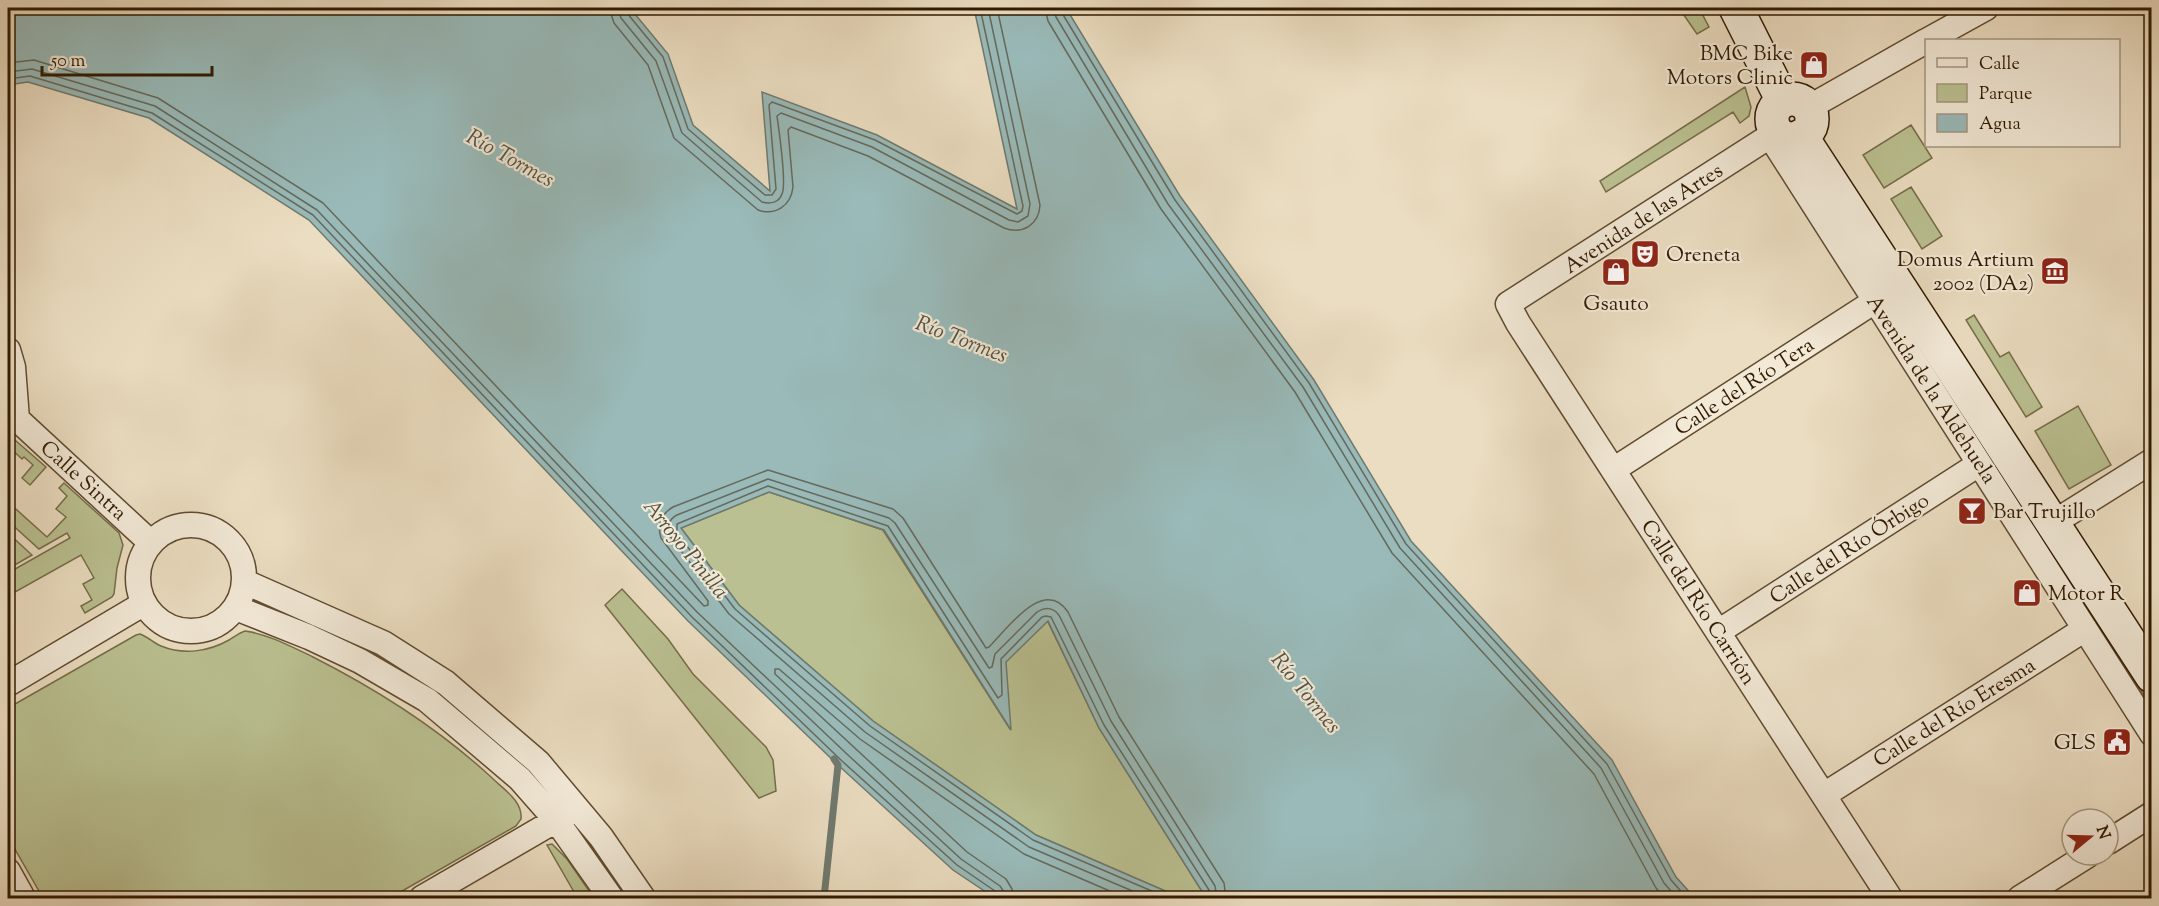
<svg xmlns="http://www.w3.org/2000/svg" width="2159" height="906" font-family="'Sorts Mill Goudy',serif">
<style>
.green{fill:#bac091;stroke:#766d48;stroke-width:1.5}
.water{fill:#99bab9;stroke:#6f7a6f;stroke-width:1.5;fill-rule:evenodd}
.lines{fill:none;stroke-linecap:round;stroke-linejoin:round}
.shore{stroke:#656a5c;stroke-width:1.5}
.stream{stroke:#6f7a6f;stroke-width:7}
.minor-casing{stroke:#604b30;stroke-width:27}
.secondary-casing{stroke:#311a00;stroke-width:36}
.minor{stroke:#f2e9d7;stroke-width:24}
.secondary{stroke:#f2e9d7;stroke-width:33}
.labels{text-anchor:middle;stroke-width:4.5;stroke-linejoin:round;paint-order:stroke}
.poi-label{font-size:21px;fill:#311a00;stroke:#f2e9d7;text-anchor:end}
.street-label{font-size:21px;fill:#311a00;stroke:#f2e9d7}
.water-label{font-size:22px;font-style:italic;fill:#555241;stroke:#f2e9d7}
</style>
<rect width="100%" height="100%" fill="#ebddc1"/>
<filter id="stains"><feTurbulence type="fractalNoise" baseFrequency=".00333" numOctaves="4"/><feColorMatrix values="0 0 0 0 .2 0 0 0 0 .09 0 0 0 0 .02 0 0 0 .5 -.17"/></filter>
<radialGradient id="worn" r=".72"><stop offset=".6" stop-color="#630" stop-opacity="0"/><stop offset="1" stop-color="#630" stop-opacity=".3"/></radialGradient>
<path class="green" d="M1679,8H1699L1709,27L1697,34Z
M1745,87L1751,107L1749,116L1740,123L1733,112L1606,192L1600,181Z
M1911,125L1932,158L1884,188L1863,155Z
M1911,187L1942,236L1922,249L1891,199Z
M1974,315L2000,357L2009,352L2042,407L2026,417L1966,320Z
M2078,406L2111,465L2069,489L2035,431Z
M8,434L46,467L30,485L22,478L33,465L24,457L22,459L8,446Z
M64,483L119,533L123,545L117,568L114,594L112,597L85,613L81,606L92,600L83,584L94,578L81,555L8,596V573L70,538L67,533L39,549L8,521V502L47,537L66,517L56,509L67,496L59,488Z
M769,492L883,530L1010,729L1005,662L1047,620L1099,728L1205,896L1179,897L1036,835L873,721L739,605L681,528Z
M8,533L32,555L8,569Z
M2060,561L2151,706V713L2056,564Z
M622,589L668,639L693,674L766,747L773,760L776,791L759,798L605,605Z
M245,631C268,634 292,647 313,657C378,690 437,727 491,777C503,789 523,801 521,819L516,826L390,898H43L8,837V708L136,635L140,634C148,637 154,643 161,646C183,655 208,652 229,640C234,637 239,633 245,631Z
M552,844L567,859L594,898H564L574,892L547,845Z"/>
<path class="water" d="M8,8H630L668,54L693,125L770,191L762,92L877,135L1017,209L974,8H1066L1180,196L1314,380L1411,541L1612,760L1676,877L1695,898H995L953,870L838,765L688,621L309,220L149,118L28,82L8,85ZM769,492L884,530L1011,730L1006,662L1048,621L1099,728L1205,896L1179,897L1036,835L873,721L739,605L681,528Z
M742,8H824L749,13Z"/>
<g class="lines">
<path class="shore" d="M609,8L614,23L648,65L674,138L758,210C775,216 791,206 793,187L788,130L791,127L868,156L1004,228C1022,235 1039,225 1040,205L997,8
M618,8L621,18L656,61L682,133L762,202C770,204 779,203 782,194C787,183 779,131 777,116L781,113L872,147L1009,220L1018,222L1028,216L1030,204L988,8
M626,8L627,13L663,57L688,129L765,195H772L776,189L769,105L772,102L875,140L1017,214L1022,211L1023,206L980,8
M1045,8L1048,21L1161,209L1295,392L1392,553L1594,774L1656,888L1665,898
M1054,8L1056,17L1168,204L1303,387L1400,548L1601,768L1664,883L1677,898
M1061,8L1062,13L1175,200L1309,383L1406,544L1607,764L1671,880L1687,898
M8,63L34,60L158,98L323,203L704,606L708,605V601L661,538C657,525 661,514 673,507L768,470L893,509L903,518L986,648L989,647C1007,629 1044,576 1068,612L1119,717L1224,883L1226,898
M8,72L32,69L155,106L317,210L697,612L848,755L961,859L1000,886L1004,892L1005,898
M8,79L30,76L152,113L313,215L692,617L842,761L957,865L995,891L997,898
M1014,898L1012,889L1006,879L967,852L775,674V669H779L860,739L1024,854L1126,898
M1149,898L1029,847L865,732L729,614L670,536C666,527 669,519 677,515L768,479L889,518L895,523L989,668L992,667L995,654L1037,612C1046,606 1055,608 1060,617L1111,721L1215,886L1217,898
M1168,898L1033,840L870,726L735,609L677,533V524L768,486L888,526L998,698L1002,695L1001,659L1042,617L1046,616L1051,617L1104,725L1209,890V898"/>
<path class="stream" d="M824,898L838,765L834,759"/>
<g class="minor-casing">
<path id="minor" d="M1928,40L1986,8
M1808,108L1926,41
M1779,134L1770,136L1756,145L1508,304L1518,323L1890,898
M1770,136L2152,734
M8,350L13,367L17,419
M8,418L17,419L150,542
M1613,470L1875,301
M2053,523L2152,461
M138 578a53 53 0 1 1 106 0a53 53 0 1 1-106 0Z
M245,582L383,643L446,683L538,762L601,837L643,898
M236,608L309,637L360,661L427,700L520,779L556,820L611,898
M1718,632L1979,464
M8,684L143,604
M1824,795L2085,629
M2108,842L2152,814
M8,871L23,898
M422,898L570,812
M2020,898L2088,855"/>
</g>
<g class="secondary-casing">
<path id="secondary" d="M1736,8L1783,101
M1772 119a20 20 0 1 1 40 0a20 20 0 1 1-40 0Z
M1801,136L2152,676"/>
</g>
<use href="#minor" class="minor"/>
<use href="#secondary" class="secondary"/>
</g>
<defs>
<g id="shop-square" transform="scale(1.5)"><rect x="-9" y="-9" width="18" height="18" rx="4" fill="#8f2418" stroke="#f2e9d7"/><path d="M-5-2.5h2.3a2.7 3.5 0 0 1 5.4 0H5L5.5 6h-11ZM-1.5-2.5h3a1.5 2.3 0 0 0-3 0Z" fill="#fff"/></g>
<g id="theatre-square" transform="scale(1.5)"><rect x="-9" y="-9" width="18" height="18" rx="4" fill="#8f2418" stroke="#f2e9d7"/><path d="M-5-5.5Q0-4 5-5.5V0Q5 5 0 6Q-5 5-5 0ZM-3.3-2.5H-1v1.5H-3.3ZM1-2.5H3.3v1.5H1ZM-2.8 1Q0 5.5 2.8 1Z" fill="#fff"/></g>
<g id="museum-square" transform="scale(1.5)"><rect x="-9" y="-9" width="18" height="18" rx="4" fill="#8f2418" stroke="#f2e9d7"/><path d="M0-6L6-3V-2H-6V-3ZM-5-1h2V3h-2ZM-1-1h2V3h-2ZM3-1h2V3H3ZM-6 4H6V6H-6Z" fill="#fff"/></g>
<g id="bar-square" transform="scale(1.5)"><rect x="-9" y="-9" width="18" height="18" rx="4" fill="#8f2418" stroke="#f2e9d7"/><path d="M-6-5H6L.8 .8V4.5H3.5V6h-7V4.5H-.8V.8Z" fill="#fff"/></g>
<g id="civic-square" transform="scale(1.5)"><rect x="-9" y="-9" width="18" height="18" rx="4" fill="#8f2418" stroke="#f2e9d7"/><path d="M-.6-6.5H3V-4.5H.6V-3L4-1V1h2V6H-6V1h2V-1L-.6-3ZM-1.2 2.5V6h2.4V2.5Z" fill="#fff"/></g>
</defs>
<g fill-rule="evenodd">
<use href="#shop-square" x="1814" y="65"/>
<use href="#theatre-square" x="1645" y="254"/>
<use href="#museum-square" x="2055" y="271"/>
<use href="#shop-square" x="1616" y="272"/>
<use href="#bar-square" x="1972" y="511"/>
<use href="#shop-square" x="2027" y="593"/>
<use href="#civic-square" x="2117" y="742"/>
</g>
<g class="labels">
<g class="poi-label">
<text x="1793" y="60">BMC Bike<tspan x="1793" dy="24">Motors Clinic</tspan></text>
<text x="1666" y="261" text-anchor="start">Oreneta</text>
<text x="2034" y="266">Domus Artium<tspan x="2034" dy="24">2002 (DA2)</tspan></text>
<text x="1616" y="310" text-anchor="middle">Gsauto</text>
<text x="1993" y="518" text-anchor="start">Bar Trujillo</text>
<text x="2048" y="600" text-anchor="start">Motor R</text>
<text x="2096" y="749">GLS</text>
</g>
<g class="street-label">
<text transform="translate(1643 218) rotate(-33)" y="7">Avenida de las Artes</text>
<text transform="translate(1744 386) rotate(-33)" y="7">Calle del Río Tera</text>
<text transform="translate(1932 389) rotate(57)" y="7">Avenida de la Aldehuela</text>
<text transform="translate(84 480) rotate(42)" y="7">Calle Sintra</text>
<text transform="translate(1849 548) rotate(-33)" y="7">Calle del Río Órbigo</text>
<text transform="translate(1699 602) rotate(57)" y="7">Calle del Río Carrión</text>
<text transform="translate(1954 712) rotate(-32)" y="7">Calle del Río Eresma</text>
</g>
<g class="water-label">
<text transform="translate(511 157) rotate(29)" y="8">Río Tormes</text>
<text transform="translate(962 338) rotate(21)" y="8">Río Tormes</text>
<text transform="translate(687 548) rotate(51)" y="8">Arroyo Pinilla</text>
<text transform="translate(1307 692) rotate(51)" y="8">Río Tormes</text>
</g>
</g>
<rect width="2159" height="906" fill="none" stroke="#ebddc1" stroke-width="30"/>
<rect x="9" y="9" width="2141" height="888" fill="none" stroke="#311a00" stroke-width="3"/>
<rect x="15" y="15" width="2129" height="876" fill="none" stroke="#311a00" stroke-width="1.5"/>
<rect x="1925" y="39" width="195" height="108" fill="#f2e9d7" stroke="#a59681" stroke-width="1.5"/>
<rect x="1937" y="58" width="30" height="9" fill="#f2e9d7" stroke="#a59681" stroke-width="1.5"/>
<text x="1979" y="69" font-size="18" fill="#311a00">Calle</text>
<rect x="1937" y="84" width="30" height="18" fill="#bac091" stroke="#a59681" stroke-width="1.5"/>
<text x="1979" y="99" font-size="18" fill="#311a00">Parque</text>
<rect x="1937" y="114" width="30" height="18" fill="#99bab9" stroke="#a59681" stroke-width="1.5"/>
<text x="1979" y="129" font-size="18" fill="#311a00">Agua</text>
<g transform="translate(2090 837) rotate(71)"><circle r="28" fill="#f2e9d7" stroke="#a59681" stroke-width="1.5"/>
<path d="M0-4.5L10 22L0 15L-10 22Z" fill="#8f2418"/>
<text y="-9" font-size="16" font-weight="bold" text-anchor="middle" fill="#311a00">N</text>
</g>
<path d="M42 66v9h170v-9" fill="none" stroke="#311a00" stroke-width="3"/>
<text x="51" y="66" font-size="18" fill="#311a00" stroke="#f2e9d7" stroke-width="4.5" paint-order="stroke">50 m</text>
<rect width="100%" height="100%" filter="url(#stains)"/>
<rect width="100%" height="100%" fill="url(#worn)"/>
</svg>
